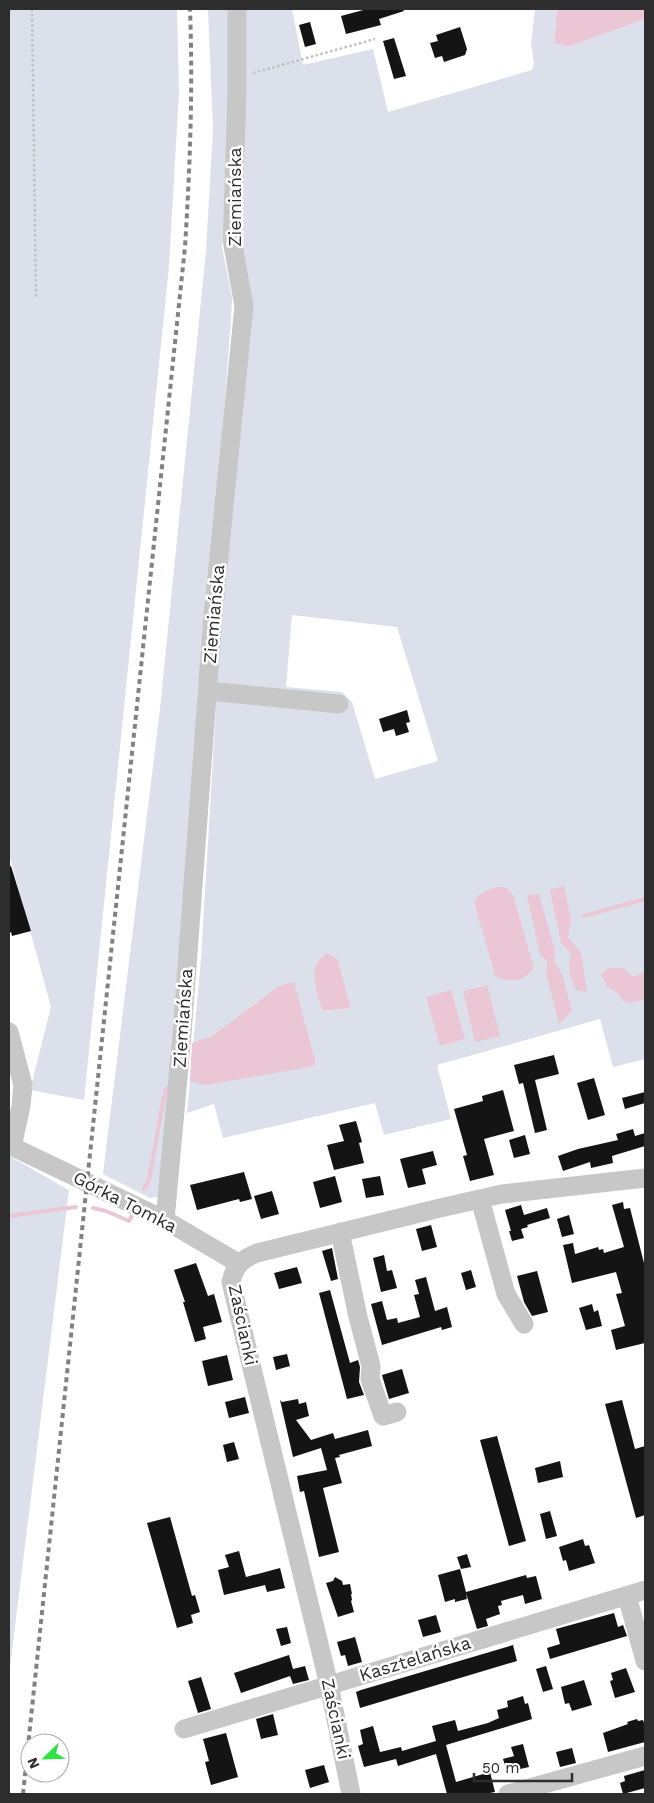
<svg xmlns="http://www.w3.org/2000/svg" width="654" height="1803" font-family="'Work Sans',sans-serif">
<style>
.green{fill:#dbe0eb;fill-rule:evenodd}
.water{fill:#ebc7d6}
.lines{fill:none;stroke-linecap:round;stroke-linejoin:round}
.stream{stroke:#ebc7d6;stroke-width:4}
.building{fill:#141414}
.path{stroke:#c1c1c1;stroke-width:2.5;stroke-dasharray:2.5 2.5;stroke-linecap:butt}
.minor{stroke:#c7c7c7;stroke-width:19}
.rail{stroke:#828282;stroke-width:4;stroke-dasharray:5 4;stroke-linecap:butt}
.labels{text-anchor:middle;stroke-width:5;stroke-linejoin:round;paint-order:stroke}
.street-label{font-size:18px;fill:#2d2d2d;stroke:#fff}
</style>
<rect width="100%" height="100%" fill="#fff"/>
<path class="green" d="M9,9H177L179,92L169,266L84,1100L30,1090L51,1007L9,854Z
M208,9H230L231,25L222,247L232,297L231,320L180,980L159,1197L150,1198L103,1174L160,709L206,251L213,129Z
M244,9H292L303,65L373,49L388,112L532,70L534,63L531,43L535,9H557L554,43L568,47L645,19V1059L613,1067L600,1019L437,1065L451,1119L384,1135L375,1103L223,1138L214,1104L187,1113L201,959L222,607L241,237ZM292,615L397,627L438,761L375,779L352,702L342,692L286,687ZM318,960H338L351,1008L322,1011C318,994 311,976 318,960Z
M9,1156L69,1190L9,1675Z"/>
<path class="water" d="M557,9H645V19L568,47L554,43Z
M564,886L571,919L568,937L581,953L587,992L576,990C569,976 568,968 571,953L561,943L550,890Z
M498,887H506L513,895L534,968C524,982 510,984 495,976L474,902C479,892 487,890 498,887Z
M539,894L555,951L554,960L563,977L572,1011L559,1024L546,974L547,961L540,955L527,895Z
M327,953L338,960L351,1008L322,1011C319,998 309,972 318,961C320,958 324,956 327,953Z
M608,968H623L633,977L645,972V1000L628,1003L622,1000L617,992L607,987L601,974Z
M294,982L316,1064L310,1067L211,1084L204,1085L190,1081L192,1043L212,1036L279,986Z
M487,985L500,1036L475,1042L463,991Z
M451,990L465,1039L440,1046L426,997Z"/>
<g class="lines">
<path class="stream" d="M584,916L645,899
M144,1189L149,1180L165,1091L170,1086
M93,1208L106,1211L129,1221L132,1216
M9,1216L76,1207"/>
</g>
<path class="building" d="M367,9H403L404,11L379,19L381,25L346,34L341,16Z
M310,22L316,44L305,47L299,25Z
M460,27L467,49L465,55L444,62L442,56L435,58L430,43L438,41L436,35Z
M394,38L406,76L394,79L383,41Z
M407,710L410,722L406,723L409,732L396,736L394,729L383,732L379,719Z
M11,866L31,931L12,936L11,932L9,933V867Z
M554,1055L559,1074L535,1080L547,1130L535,1133L523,1083L519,1084L514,1065Z
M594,1078L605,1115L588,1120L577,1083Z
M503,1090L514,1131L484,1139L494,1175L470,1181L463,1156L467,1155L454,1109L483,1101L482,1096Z
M645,1092V1103L625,1109L622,1098Z
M356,1121L362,1142L359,1143L364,1163L334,1170L327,1145L344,1141L339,1125Z
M633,1129L635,1136L645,1133V1146L612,1156L613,1163L591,1168L590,1162L563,1171L558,1156L578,1149L618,1140L616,1134Z
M525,1135L530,1154L514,1158L509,1140Z
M433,1151L437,1165L422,1169L426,1184L408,1188L400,1159Z
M244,1172L252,1199L240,1202L239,1199L197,1210L190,1185Z
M335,1176L342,1202L320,1208L313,1182Z
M380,1176L384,1195L366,1198L362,1179Z
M272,1191L279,1214L261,1219L254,1196Z
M623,1202L624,1209L630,1208L645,1267V1343L616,1350L611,1330L625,1326L616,1294L622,1293L616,1272L572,1283L563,1245L573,1243L575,1254L598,1247L599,1250L603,1249L604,1253L624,1247L612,1205Z
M521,1205L524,1215L547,1208L550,1218L527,1225L528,1227L521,1229L524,1238L512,1241L509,1231H511L505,1210Z
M569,1215L574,1234L562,1237L557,1219Z
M431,1225L437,1247L422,1251L416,1229Z
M332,1248L338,1279L331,1281L322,1251Z
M384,1255L387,1271L392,1270L397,1288L381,1292L373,1258Z
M196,1263L208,1296L214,1294L222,1322L203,1327L206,1339L195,1342L183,1302H185L174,1270Z
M297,1267L302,1283L279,1289L274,1273Z
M471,1270L476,1287L466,1290L461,1273Z
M537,1271L548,1312L532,1316L524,1302L517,1276Z
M426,1277L435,1311L447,1307L452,1327L442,1330L441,1327L382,1345L371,1304L382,1301L387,1320L397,1318L398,1323L420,1317L414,1295L419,1294L415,1280Z
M330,1290L350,1363L358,1360L360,1367L359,1382L364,1395L347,1399L319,1293Z
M592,1304L594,1312L598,1310L602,1326L586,1330L579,1308Z
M287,1354L290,1366L276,1370L273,1357Z
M227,1355L233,1380L208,1386L202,1361Z
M402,1369L409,1393L389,1399L382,1375Z
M245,1397L249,1413L229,1418L225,1402Z
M298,1399L299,1404L306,1402L309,1416L296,1420L311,1440L333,1433L335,1439L368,1430L372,1446L339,1455L340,1457L335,1458L342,1483L323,1488L339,1552L319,1557L304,1491L300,1492L297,1476L327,1470L321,1448L293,1457L280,1400L282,1402Z
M622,1400L635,1449L645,1446V1515L636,1518L605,1404Z
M497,1436L526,1541L509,1546L480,1440Z
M234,1442L239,1459L227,1462L223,1445Z
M560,1461L563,1477L538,1483L535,1468Z
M550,1511L557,1536L546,1539L540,1514Z
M170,1517L192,1596L195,1595L200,1612L191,1615L193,1623L177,1628L147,1523Z
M583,1539L585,1546L589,1545L595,1563L569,1571L566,1560L563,1561L559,1547Z
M239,1551L246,1577L280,1568L285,1588L267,1592L265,1585L224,1595L218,1570L229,1567L225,1555Z
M467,1554L471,1567L461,1569L457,1557Z
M460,1569L466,1592L526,1575L527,1578L536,1576L542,1599L525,1604L523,1595L501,1601L502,1605L498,1606L500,1614L486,1619L488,1626L477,1629L466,1593L467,1599L455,1602V1599L445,1602L438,1575Z
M335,1577L342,1581L343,1585L350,1584L352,1594H351L352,1600L351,1601L354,1612L338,1617L326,1583L333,1581Z
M614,1613L618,1627L623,1625L627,1636L550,1659L547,1648L560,1644L556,1629Z
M436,1615L441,1632L423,1637L418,1620Z
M287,1627L291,1643L281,1646L276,1629Z
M355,1637L362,1662L348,1666L345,1655L341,1656L337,1642Z
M513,1645L517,1661L360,1708L356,1692L361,1690Z
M289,1655L293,1669L305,1666L309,1680L293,1684L290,1676L241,1693L234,1673Z
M546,1666L553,1689L543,1692L536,1669Z
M626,1668L635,1692L615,1698L610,1681L613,1680L611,1673Z
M201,1677L211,1709L198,1713L188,1681Z
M584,1680L592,1705L572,1711L569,1703L565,1704L561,1687Z
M523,1696L525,1704L528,1703L532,1719L446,1745L456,1782L490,1772L495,1792L485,1794H447L436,1754L398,1766L396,1759L364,1767L358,1746L363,1744L360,1730L373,1726L380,1752L401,1747L402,1751L436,1741L432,1726L455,1720L458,1731L488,1723L499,1718L497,1710L508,1707L507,1701Z
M273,1714L278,1735L261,1739L256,1719Z
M637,1719L638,1721L643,1720L645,1726V1742L608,1752L603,1733L628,1724L627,1722Z
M226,1733L238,1777L211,1785L205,1762L209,1761L203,1739Z
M523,1744L529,1767L507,1772L503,1759L514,1756L511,1747Z
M572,1748L576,1763L560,1767L556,1752Z
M324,1765L329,1782L310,1788L305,1770Z
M645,1770V1788L623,1794L620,1783L625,1781L624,1776Z"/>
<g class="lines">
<path class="path" d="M32,9L36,298
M253,73L375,39"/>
<path class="minor" d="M208,691L339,704
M9,1032L23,1085L21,1106L12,1147
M9,1145L165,1220L238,1263
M480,1199L506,1294L524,1324
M165,1220L182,1034L213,616L244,306L232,240L237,93V9
M340,1232L358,1317L371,1366L370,1379L383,1416L397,1412
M627,1596L645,1661
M184,1729L645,1590
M351,1794L329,1685L231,1282C235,1265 242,1259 257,1253L440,1208L502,1194L645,1178
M508,1794L645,1756"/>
<path class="rail" d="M23,1794L185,247C190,167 193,89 190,9"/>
</g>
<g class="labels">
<g class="street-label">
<text transform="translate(235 197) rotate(-90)" y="6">Ziemiańska</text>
<text transform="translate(214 614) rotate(-85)" y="6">Ziemiańska</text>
<text transform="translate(183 1018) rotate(-86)" y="6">Ziemiańska</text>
<text transform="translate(125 1202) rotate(27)" y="6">Górka Tomka</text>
<text transform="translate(243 1325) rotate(78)" y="6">Zaścianki</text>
<text transform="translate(415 1659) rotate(-17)" y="6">Kasztelańska</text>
<text transform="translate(336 1719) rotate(78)" y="6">Zaścianki</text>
</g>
</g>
<rect width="654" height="1803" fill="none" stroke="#2d2d2d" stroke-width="20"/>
<g transform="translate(45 1758) rotate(247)"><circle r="24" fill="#ffffff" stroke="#ababab"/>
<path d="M0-4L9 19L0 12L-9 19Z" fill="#30e345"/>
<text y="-8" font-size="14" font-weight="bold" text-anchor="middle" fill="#2d2d2d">N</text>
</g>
<path d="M474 1773v8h98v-8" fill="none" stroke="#2d2d2d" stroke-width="2.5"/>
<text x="482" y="1773" font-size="15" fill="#2d2d2d" stroke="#ffffff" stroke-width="4" paint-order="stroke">50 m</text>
</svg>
